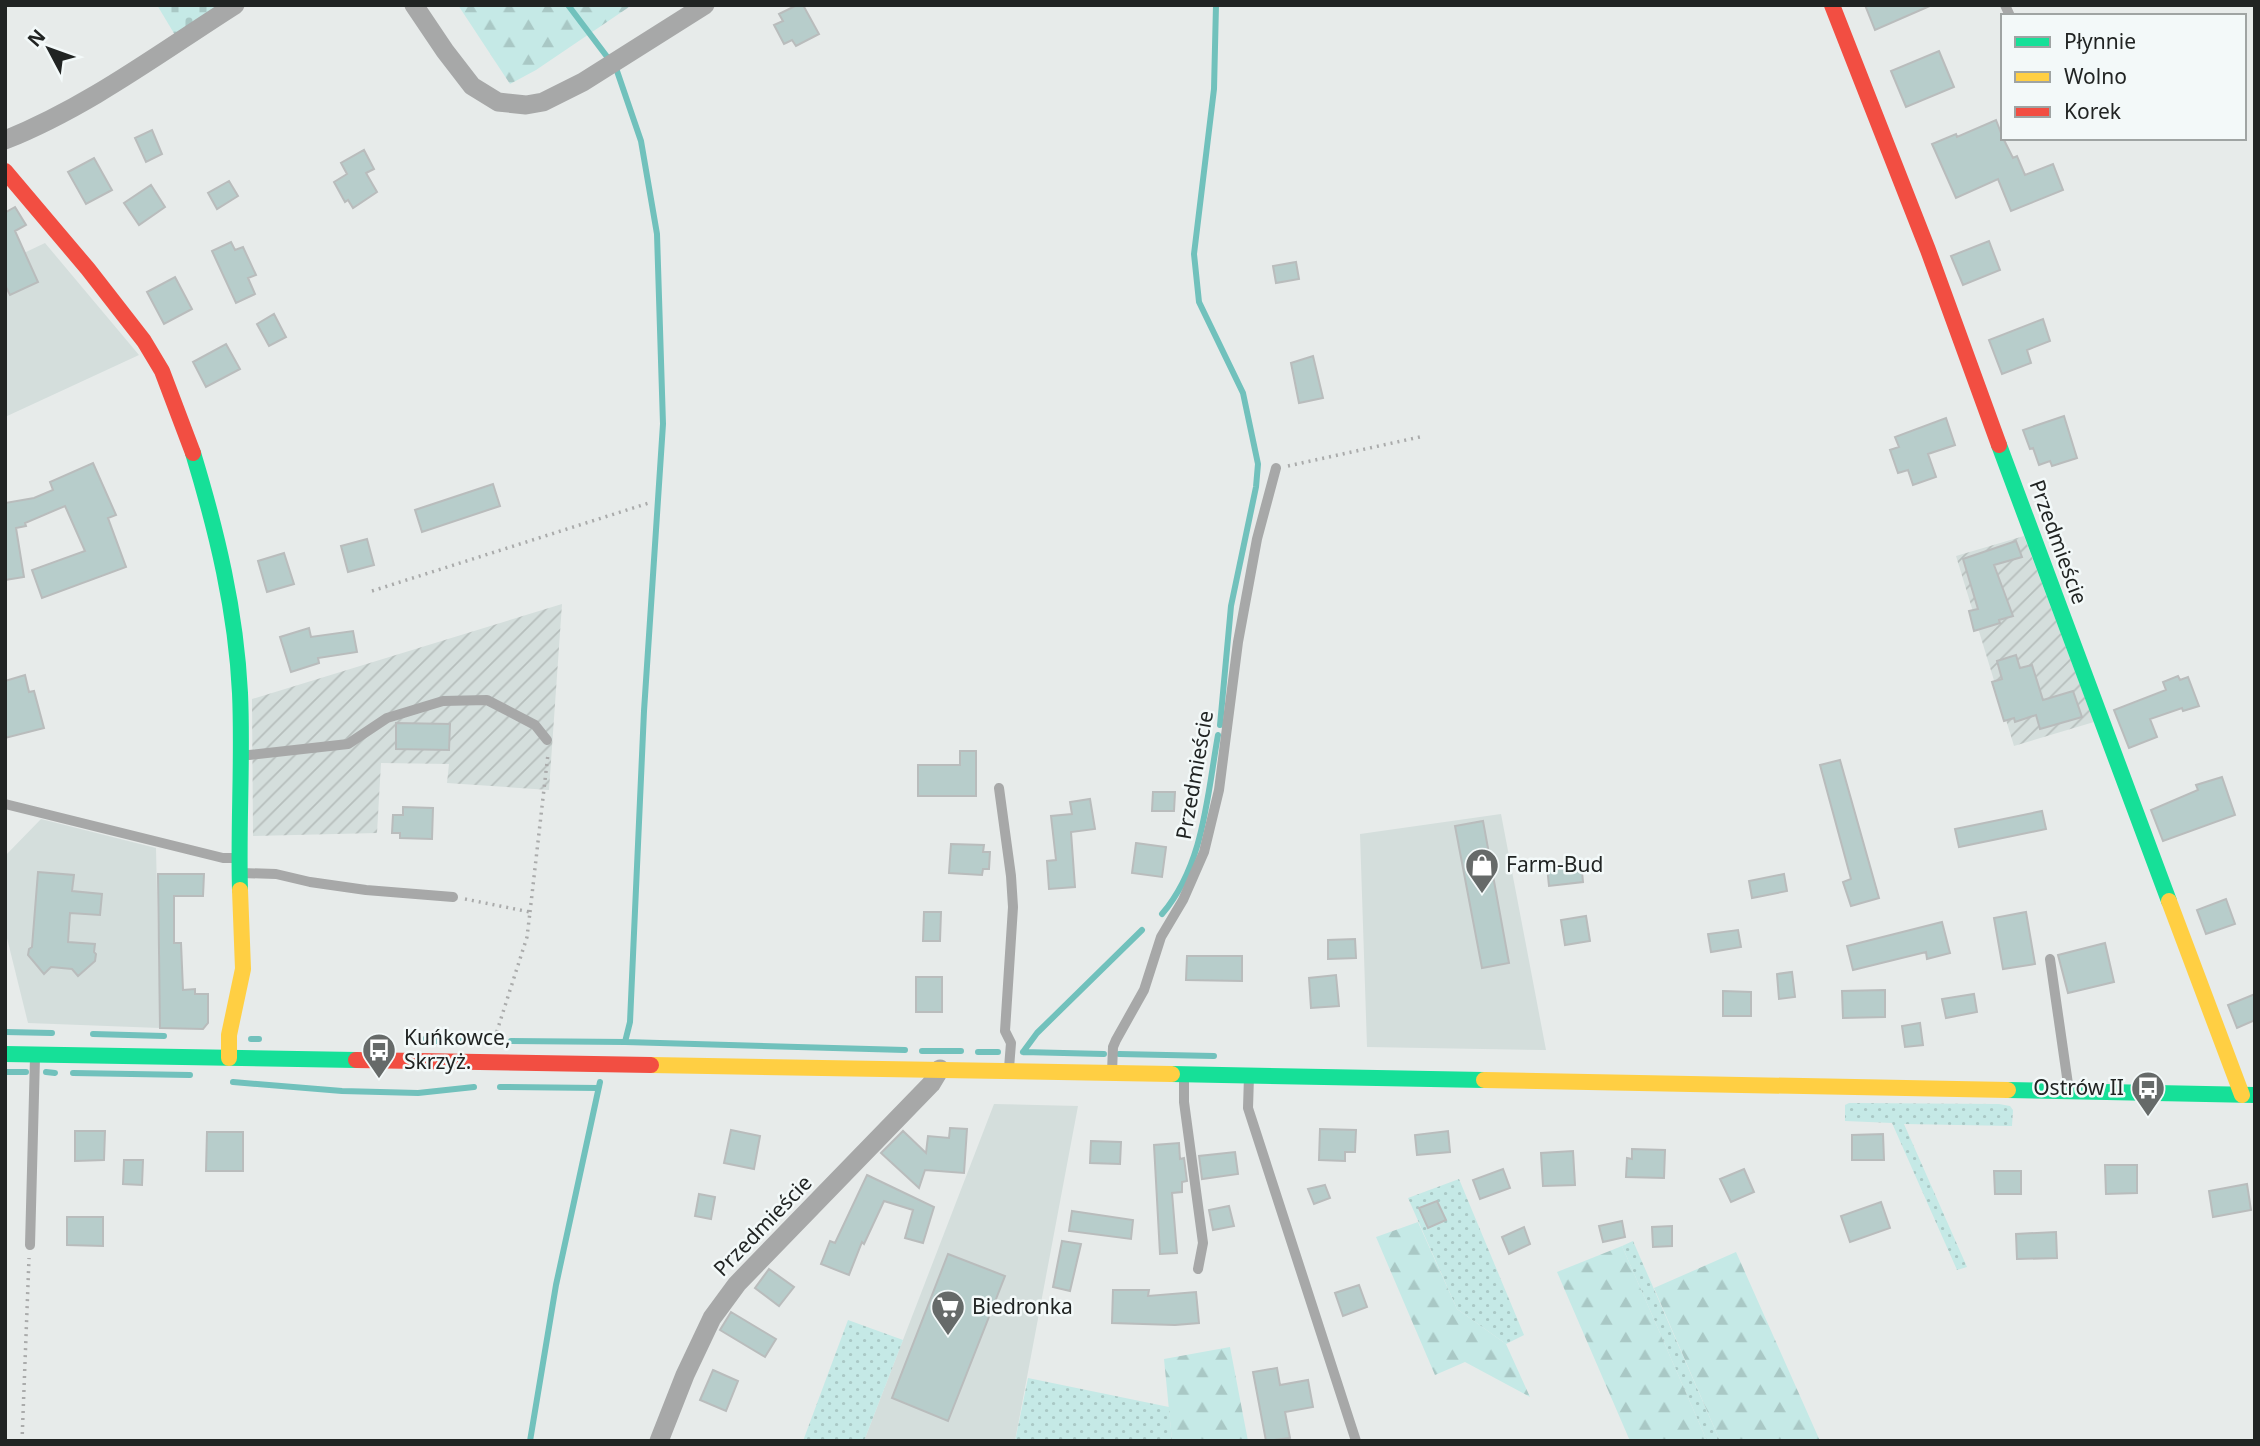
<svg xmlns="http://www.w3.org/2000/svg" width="2260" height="1446" font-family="'Noto Sans',sans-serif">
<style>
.built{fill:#d4dedc}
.industrial{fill:url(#industrial-furrows)}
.grass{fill:url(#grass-dots)}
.forest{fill:url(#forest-firs)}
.cemetery{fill:url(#cemetery-stones)}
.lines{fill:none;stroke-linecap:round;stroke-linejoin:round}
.stream{stroke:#71c1bc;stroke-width:6}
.building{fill:#b7cdcb;stroke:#b9bcbc;stroke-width:2}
.path{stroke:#aaabab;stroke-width:3.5;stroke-dasharray:2 5;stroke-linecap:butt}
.lane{stroke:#a7a8a8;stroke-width:10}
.street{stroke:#a7a8a8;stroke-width:19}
.fast{stroke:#16e098;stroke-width:16}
.slow{stroke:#ffcf43;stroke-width:16}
.jam{stroke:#f24e42;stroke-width:16}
.labels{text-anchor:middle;stroke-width:5;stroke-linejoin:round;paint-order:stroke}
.street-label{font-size:21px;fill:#212423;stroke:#f3f9f9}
.poi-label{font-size:21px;fill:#212423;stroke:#f3f9f9;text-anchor:start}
</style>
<defs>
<pattern id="industrial-furrows" width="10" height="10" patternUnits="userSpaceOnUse" patternTransform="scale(1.75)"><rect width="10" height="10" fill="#d4dedc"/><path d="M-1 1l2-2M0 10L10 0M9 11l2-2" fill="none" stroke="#b6bebc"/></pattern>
<pattern id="grass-dots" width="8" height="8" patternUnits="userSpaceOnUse" patternTransform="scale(1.75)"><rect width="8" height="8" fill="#c5e9e6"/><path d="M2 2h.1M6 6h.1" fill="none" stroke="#a9c8c5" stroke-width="1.8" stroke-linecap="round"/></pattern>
<pattern id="forest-firs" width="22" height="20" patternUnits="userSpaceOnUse" patternTransform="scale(1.75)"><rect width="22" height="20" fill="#c5e9e6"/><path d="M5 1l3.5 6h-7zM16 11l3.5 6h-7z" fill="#a9c8c5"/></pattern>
<pattern id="cemetery-stones" width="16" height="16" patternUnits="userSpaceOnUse" patternTransform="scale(1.75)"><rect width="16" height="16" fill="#c5e9e6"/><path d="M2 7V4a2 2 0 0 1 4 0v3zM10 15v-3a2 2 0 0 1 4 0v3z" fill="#a9c8c5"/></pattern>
</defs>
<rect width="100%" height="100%" fill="#e7ebea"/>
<path class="built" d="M45,243L139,355L5,417V262Z
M1501,814L1546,1050L1367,1047L1360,834Z
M41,819L156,848L160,1028L28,1023L5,930V856Z
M994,1104L1078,1106L1015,1441H864Z"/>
<path class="industrial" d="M2024,536L2094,722L2014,746L1956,556Z
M562,604L549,790L447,783L449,764L381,763L377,833L253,836L252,699Z"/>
<path class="grass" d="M1849,1103L1999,1104L2010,1106L2013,1110L2012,1126L1904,1124L1967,1267L1957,1270L1892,1123L1845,1121V1105Z
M1459,1179L1524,1335L1506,1344L1457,1309L1408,1198Z
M1633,1241L1720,1441H1707L1622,1246Z
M848,1320L903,1340L864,1441H803Z
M1028,1378L1169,1407L1172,1441H1015Z"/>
<path class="forest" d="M458,5H632L536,70L510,84Z
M1418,1222L1457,1309L1506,1344L1530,1397L1465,1362L1435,1375L1376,1237Z
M1622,1246L1707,1441H1630L1557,1272Z
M1736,1252L1820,1441H1720L1654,1288Z
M1230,1347L1248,1441H1172L1164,1359Z"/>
<path class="cemetery" d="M157,5H222L175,35Z"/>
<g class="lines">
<path class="stream" d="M568,5L608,58
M1216,5L1214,89L1194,254L1199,302L1243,393L1258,464L1256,487L1231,606L1220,725
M1162,914C1204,865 1207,796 1218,735
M5,1032L52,1033
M93,1034L164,1036
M251,1039H259
M419,1039L436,1041H481
M511,1041L625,1042L630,1022L644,711L663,424L657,234L641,141L617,71
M625,1042L905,1050
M922,1051H961
M978,1052H998
M1023,1052L1037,1033L1142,930
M1023,1052L1104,1054
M1119,1054L1214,1056
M5,1072H26
M46,1072L55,1073
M73,1073L190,1075
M233,1082L342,1091L418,1093L474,1087
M500,1087L598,1088
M530,1441L556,1285L600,1082"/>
</g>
<path class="building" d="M797,5H803L819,34L796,46L792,40L784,44L774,25L783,21L779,14Z
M1865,5H1932L1875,30Z
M1939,51L1954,87L1906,107L1891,71Z
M1996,120L2003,138L2013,158L2017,156L2025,175L2053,164L2063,190L2011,211L1998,179L1956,198L1932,144L1956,134L1957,137Z
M152,130L162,154L146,162L135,138Z
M364,150L374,169L366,173L377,192L353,208L348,200L345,202L334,182L347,174L341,163Z
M94,158L112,190L86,204L68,172Z
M229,181L238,196L217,209L208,193Z
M151,185L165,207L139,225L124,203Z
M15,207L26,225L15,231L38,282L10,295L5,285V210L6,212Z
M1989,241L2000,270L1963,285L1951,256Z
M231,242L235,250L243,247L256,275L248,278L255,294L236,303L212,251Z
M1296,262L1299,279L1276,283L1273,266Z
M175,277L192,309L164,324L147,292Z
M274,314L286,337L269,346L257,324Z
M2043,319L2050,341L2027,350L2031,363L2002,374L1989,340Z
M226,344L240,369L206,387L193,362Z
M1313,356L1323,398L1299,403L1291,363Z
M2064,416L2077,458L2052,466L2050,461L2039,465L2033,448L2030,449L2023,430Z
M1946,418L1955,445L1928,454L1936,477L1913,485L1908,470L1898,473L1890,450L1899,447L1895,437Z
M93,463L116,515L108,518L126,567L42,598L32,570L85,551L65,506L25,523L26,526L16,528L24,577L5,580V503L34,498L53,490L50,482Z
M493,484L500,506L422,532L415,510Z
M367,539L374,565L348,572L341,546Z
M2016,541L2022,557L1994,565L2013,616L1999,620L2000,623L1974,631L1969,611L1978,609L1963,559Z
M284,553L294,584L267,592L258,561Z
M309,628L311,637L353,631L357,652L318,658L319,663L291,672L280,637Z
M2016,655L2020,668L2032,665L2043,700L2073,691L2082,717L2040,729L2036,715L2015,722L2014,718L2004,721L1992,682L2002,679L1997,661Z
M25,675L29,692L34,691L44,728L5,738V681Z
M2178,676L2180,680L2188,677L2199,706L2183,711L2182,708L2150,719L2157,737L2129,748L2114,710L2166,690L2163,682Z
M396,723L450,724L449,750L396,749Z
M960,751H976V796H918V765H960Z
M1840,760L1879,898L1851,906L1843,882L1851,879L1820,765Z
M2222,777L2235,815L2163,841L2151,810L2198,790L2196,785Z
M1153,792H1175L1174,811H1152Z
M1090,799L1095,829L1071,832L1075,887L1049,889L1047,861L1056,860L1051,816L1072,814L1070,802Z
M403,807L433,808L432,839L400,838V833H392L393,815H403Z
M2042,811L2046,829L1959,847L1955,829Z
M1483,821L1509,963L1482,968L1455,826Z
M1136,843L1166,847L1162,877L1132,873Z
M951,844L984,845L983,852H990L989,869H983L982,875L949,873Z
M1581,861L1583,882L1549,886L1547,866Z
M38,872L74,875L72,891L102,894L100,915L70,913L68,942L95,944L94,952L96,954L95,961L78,976L72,969L51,967L44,974L28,955L29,949L32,947Z
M158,874H204L203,896H174V943H181L183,990L195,989V994H208V1023L203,1029L160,1028Z
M1784,874L1787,891L1752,898L1749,881Z
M2226,899L2235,924L2206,934L2197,910Z
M924,912H941L940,941H923Z
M2026,912L2035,964L2003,969L1994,918Z
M1586,916L1590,941L1565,945L1561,920Z
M1942,922L1950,953L1927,959L1926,952L1853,970L1847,946Z
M1738,930L1741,947L1711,952L1708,934Z
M1355,939L1356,958L1328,959V940Z
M2105,943L2114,982L2068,993L2058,955Z
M1187,956H1242V981L1186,980Z
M1792,972L1795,997L1779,999L1777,974Z
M1336,975L1339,1006L1311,1008L1309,978Z
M916,977H942V1012H916Z
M1885,990V1017L1843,1018L1842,991Z
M1723,991L1751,992V1016H1723Z
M1974,994L1977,1012L1946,1018L1942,999Z
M2255,994V1020L2237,1028L2228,1005Z
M1920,1023L1923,1045L1905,1047L1902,1026Z
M950,1128L967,1129L964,1173L925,1170L919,1188L881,1153L903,1131L926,1153L928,1136L949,1138Z
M1320,1129L1356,1130L1355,1152H1345V1161L1319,1160Z
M731,1130L760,1136L754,1169L724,1163Z
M75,1131H105L104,1160L75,1161Z
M1448,1131L1450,1152L1417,1155L1415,1135Z
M207,1132H243V1171H206Z
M1883,1134L1884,1160H1852V1135Z
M1091,1141L1121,1142L1120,1164L1090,1163Z
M1179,1143L1180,1159L1184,1158L1187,1181L1182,1182V1192L1172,1193L1177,1253L1160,1254L1154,1145Z
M1632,1149L1665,1150L1664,1178L1626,1177L1627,1158L1632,1159Z
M1573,1151L1575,1185L1543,1186L1541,1153Z
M1235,1152L1238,1174L1202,1179L1199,1156Z
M124,1160H143L142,1185L123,1184Z
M2105,1165H2137V1193L2106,1194Z
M1503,1169L1510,1188L1480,1199L1473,1180Z
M1744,1169L1754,1192L1731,1202L1720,1179Z
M1994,1171H2021V1194H1995Z
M867,1175L934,1207L923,1243L905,1238L913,1210L884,1201L864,1244L862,1242L849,1275L821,1264L830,1241L835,1243Z
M2247,1184L2251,1210L2213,1217L2209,1191Z
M1325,1185L1330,1198L1314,1204L1308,1189Z
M699,1194L715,1197L711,1219L695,1216Z
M1437,1201L1446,1220L1428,1228L1419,1208Z
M1881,1202L1890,1228L1850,1242L1841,1216Z
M1229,1206L1234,1226L1213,1230L1209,1210Z
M1072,1211L1133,1220L1131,1239L1069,1231Z
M67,1217H103V1246L67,1245Z
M1622,1221L1625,1237L1603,1242L1599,1226Z
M1672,1226V1246L1653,1247L1652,1227Z
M1524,1227L1530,1244L1509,1254L1502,1237Z
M2056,1232L2057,1258L2017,1259L2016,1234Z
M1062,1241L1081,1244L1070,1291L1053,1287Z
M948,1254L1005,1276L948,1421L892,1398Z
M769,1269L794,1287L779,1306L755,1288Z
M1359,1285L1367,1307L1343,1316L1335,1293Z
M1113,1290H1149L1148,1296L1196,1292L1199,1323L1175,1325L1112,1323Z
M731,1312L776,1339L765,1357L720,1330Z
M1277,1368L1280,1385L1308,1380L1313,1407L1285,1412L1290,1438L1266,1441L1253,1372Z
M713,1370L738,1381L726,1411L700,1400Z"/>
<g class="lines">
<path class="path" d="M1288,466L1424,436
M372,591L652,502
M465,899L530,912L527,937L497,1031L496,1039
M530,912L548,754
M22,1441L29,1258"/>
<path class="lane" d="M2005,5L2010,16
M240,756L348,744L387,718L443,701L487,700L535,725L547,740
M999,788L1011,876L1013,907L1005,1031L1011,1043L1009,1068
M5,804L223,858H239
M241,873L276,874L310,882L366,890L453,897
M2050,959L2069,1091
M1112,1072L1113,1047L1116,1040L1144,990L1161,937L1183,900L1204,852L1219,790L1238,642L1257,539L1276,468
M1184,1076V1102L1203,1243L1198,1269
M1249,1076L1248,1108L1356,1441
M30,1245L35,1057"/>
<path class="street" d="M414,5L445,51L472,86L498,102L526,105L543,102L583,82L705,5
M5,140C88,107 161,52 235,5
M659,1441L685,1375L712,1318L737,1284L931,1084L940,1069"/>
<path class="fast" d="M1999,445L2169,901
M193,453C217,532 236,611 240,693C243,759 238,825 240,890
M5,1054L356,1060
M1172,1074L1484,1080
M2008,1090L2255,1095"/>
<path class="slow" d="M2169,901L2242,1095
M229,1058V1035L243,969L240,890
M651,1065L1172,1074
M1484,1080L2008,1090"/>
<path class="jam" d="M1832,5L1928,250L1999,445
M5,171L88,269L144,341L162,371L193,453
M356,1060L651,1065"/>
</g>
<defs>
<g id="shop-pin" transform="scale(1.75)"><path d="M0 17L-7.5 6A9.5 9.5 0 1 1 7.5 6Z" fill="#666a69" stroke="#f3f9f9"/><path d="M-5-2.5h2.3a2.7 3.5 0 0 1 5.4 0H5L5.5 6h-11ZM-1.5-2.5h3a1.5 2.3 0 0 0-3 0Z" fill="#fff"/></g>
<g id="bus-pin" transform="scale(1.75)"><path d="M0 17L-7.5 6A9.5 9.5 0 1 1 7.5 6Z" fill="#666a69" stroke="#f3f9f9"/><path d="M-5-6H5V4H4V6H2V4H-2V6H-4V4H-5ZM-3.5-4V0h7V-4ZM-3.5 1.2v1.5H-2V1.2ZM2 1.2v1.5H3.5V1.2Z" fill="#fff"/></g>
<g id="supermarket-pin" transform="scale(1.75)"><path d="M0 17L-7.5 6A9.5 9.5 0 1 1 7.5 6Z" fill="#666a69" stroke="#f3f9f9"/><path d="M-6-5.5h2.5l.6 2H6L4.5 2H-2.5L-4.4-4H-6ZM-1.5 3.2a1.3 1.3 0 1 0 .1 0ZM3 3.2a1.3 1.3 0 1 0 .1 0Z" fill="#fff"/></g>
</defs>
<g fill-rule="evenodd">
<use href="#shop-pin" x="1482" y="865"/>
<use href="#bus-pin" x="379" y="1050"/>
<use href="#bus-pin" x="2148" y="1088"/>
<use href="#supermarket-pin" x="948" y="1307"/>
</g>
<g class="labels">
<g class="street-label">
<text transform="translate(2058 542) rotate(70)" y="7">Przedmieście</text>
<text transform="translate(1195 775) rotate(-80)" y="7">Przedmieście</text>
<text transform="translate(763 1226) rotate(-46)" y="7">Przedmieście</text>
</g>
<g class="poi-label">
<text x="1506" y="872">Farm-Bud</text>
<text x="404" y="1045">Kuńkowce,<tspan x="404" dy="24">Skrzyż.</tspan></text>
<text x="2124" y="1095" text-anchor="end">Ostrów II</text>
<text x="972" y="1314">Biedronka</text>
</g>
</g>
<rect width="2260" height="1446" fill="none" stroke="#212423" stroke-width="14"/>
<rect x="2001" y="14" width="245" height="126" fill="#f3f9f9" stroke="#9fa4a3" stroke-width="2"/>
<rect x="2015" y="37" width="35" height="10" fill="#16e098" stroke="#9fa4a3" stroke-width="2"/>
<text x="2064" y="49" font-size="21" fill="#212423">Płynnie</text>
<rect x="2015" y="72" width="35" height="10" fill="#ffcf43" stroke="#9fa4a3" stroke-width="2"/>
<text x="2064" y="84" font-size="21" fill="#212423">Wolno</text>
<rect x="2015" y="107" width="35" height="10" fill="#f24e42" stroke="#9fa4a3" stroke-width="2"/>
<text x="2064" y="119" font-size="21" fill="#212423">Korek</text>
<g transform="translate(49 49) rotate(311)" stroke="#f3f9f9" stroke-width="5" paint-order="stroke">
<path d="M0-5L12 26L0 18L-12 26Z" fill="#212423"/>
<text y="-10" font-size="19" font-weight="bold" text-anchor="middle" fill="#212423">N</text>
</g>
</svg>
